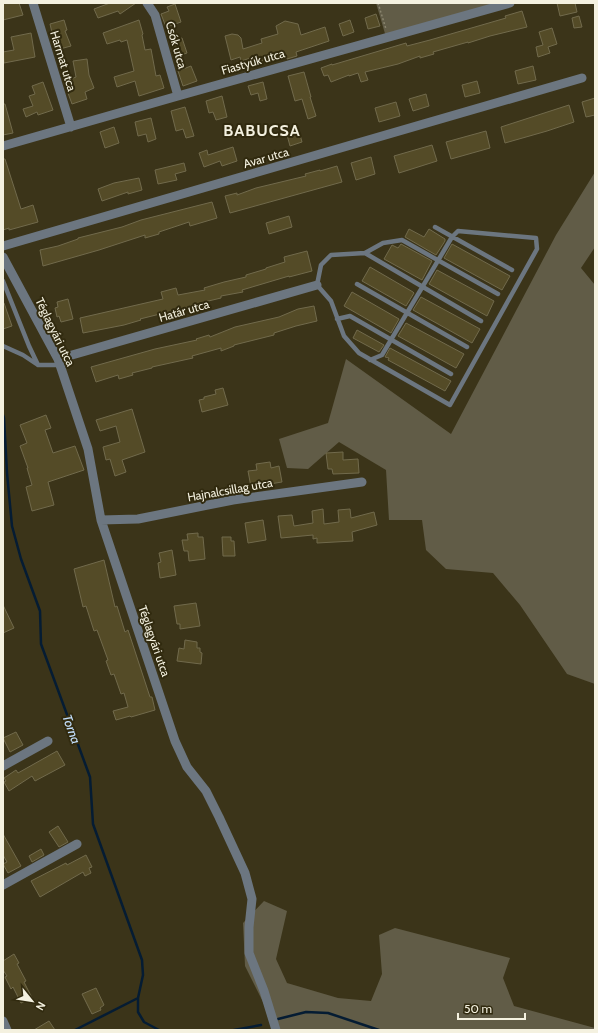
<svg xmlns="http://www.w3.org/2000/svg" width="598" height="1033" font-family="Cabin,sans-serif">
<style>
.green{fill:#615c47}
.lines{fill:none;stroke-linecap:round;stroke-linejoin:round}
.stream{stroke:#051c33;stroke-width:2.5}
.building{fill:#544b27;stroke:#716a4c}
.path{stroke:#8a856e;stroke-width:1.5;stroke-dasharray:2 2;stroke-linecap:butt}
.lane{stroke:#6c7680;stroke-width:4.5}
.street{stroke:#6c7680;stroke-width:9}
.labels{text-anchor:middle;stroke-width:4;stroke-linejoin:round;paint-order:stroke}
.street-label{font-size:12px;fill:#f4f1e0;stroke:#312a0f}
.water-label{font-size:13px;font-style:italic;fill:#c4e0fd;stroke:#312a0f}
.district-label{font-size:16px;font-weight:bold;letter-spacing:1px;fill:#f4f1e0;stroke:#312a0f}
</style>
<rect width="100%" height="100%" fill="#3b3419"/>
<path class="green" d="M376,3H498L386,37Z
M595,172V247L581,268L595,285V684L567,674L520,605L493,573L446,569L426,550L422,520H389L386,470L339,442L308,469L287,468L279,439L328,423L346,359L451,434L556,235Z
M264,901L287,911L276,959L287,983L338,998L371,1001L382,974L379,935L395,928L510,958L503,978L514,1006L595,1028V1030H277L245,966L243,923Z"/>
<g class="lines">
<path class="stream" d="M3,415L4,418L7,473L12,526L21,559L40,611L41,644L90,777L93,824L142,960L143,975L138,998V1012L144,1022L159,1030
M278,1019L306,1012L328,1013L379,1030
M75,1030L138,998
M234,1030L261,1025"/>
</g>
<path class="building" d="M3,3H19L23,15L3,20Z
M110,3H136L120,14L118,11L98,18L94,9Z
M557,3H575L577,12L560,16Z
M175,4L181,22L166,27L161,14L169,11L167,7Z
M522,11L527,27L490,36L468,43V42L433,52L434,54L420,58V56L398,64L365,72L368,80L361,82L358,73L349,76V75L331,82L328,75L324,76L321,68L332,64V65L406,43L407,46L430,40L506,18L505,16Z
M376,14L380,26L368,29L365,18Z
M579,16L582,27L574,28L572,18Z
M64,20L67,30L65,31L71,46L56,50L50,24Z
M139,20L143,34L142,35L145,50L151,49L156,76L160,75L164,88L139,96L135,81L117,87L114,77L134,71L127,40L121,42L120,40L107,44L103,33Z
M350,20L354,32L343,36L339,24Z
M285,21L298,24L301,35L325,27L329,41L296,52L297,56L287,59L284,54L259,62L257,56L241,61L240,57L231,60L225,36L232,34L238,35L241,38L243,49L262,43L261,39L278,34L276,26Z
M552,28L557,44L548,47L550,53L538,57L536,47L543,45L539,32Z
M31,33L35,57L4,63L3,52L14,50L11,37Z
M182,38L187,53L176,57L171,41Z
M87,59L89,75L94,88L85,92L87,99L72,104L64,82L76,77L73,61Z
M191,66L197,81L183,86L178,71Z
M533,66L536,80L518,84L515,71Z
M304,72L311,97H310L316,116L308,119L302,99L295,101L288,76Z
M477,81L480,93L465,97L462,85Z
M43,82L53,110L38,115L37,112L26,117L23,109L33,106L29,96L35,94L32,86Z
M263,82L267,99L260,101L258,93L251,95L248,86Z
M426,94L429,106L413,111L409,99Z
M222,96L227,117L216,120L213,112L209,113L206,101Z
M595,98V115L586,117L582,102Z
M396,102L400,116L379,122L375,108Z
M3,104H5L13,133L3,135Z
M569,105L574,122L547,131L505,143L501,127Z
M185,107L194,136L186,138L183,129L176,131L171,111Z
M151,118L156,139L148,142L146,134L138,136L135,122Z
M114,127L119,143L105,148L100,132Z
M299,131L302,142L290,146L287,135Z
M486,131L490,148L451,159L446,142Z
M432,145L437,161L399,173L394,156Z
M233,147L237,161L222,166L220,161L204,167L199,153L207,150L208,155Z
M371,157L375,174L356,180L351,163Z
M3,159H5L21,209L33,205L38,222L9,230V228L3,230Z
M184,163L186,171L175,174L177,180L158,184L155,170Z
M337,166L342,182L230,213L225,196L237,193V195L256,188L306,176L305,174L320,170V171Z
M139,178L142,190L128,194V192L102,201L98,189L114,183Z
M212,202L217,218L190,226L189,222L159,232V234L145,238V235L99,250L43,266L40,250L58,246L78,239V238L122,227L141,220Z
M289,216L292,227L269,234L266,223Z
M409,229L424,237L429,229L445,239V241L436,255L405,237Z
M401,244L432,261L422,280L384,259L392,245L398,248Z
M452,244L510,276L502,290L444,258Z
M307,251L312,271L289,277V276L242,290L243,292L221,296V298L200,303V304L140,319L141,320L124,325L83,333L80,318L163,299L161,292L176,288L178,295L205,290L204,288L224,282L246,277V275L266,269V268L285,262L284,257Z
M370,267L413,292L414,293L406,306L362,281Z
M437,270L494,301L487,316L429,284Z
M352,292L399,319L391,333L344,306Z
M421,297L480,329L472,343L413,310Z
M68,299L73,319L61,322L59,316L57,317L55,308L58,307L57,302Z
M3,303H4L12,326L3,329Z
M314,306L317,321L296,326L274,333V335L234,345V346L221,351V348L192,356L193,358L152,367V368L132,373L133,375L119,379L118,375L96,382L91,367L155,349L197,340L196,339L209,335L210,337L235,327L279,317L298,309Z
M406,323L464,354L456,368L398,336Z
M357,330L384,345L379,352L353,338Z
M390,348L451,381L445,391L388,360L389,358L385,357Z
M223,388L228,405L202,412L199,400L204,399V397L216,394L215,390Z
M132,409L145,452L122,460L126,472L115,476L110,459L106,460L103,447L120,442L116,426L100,431L96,420Z
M46,415L51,428L45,430L53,453L75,446L84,470L48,482L54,505L32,511L26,487L32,485L27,468H28L20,446L27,443L20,425Z
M343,452V460L358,459L359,473L333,474L332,469H328L326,453Z
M270,462L271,468L279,466L282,482L251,487L248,471L257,470L256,464Z
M323,509L324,524L339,522L338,510L350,509L351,518L374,512L377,525L352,532L353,541L317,543V538L313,539V535L281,538L278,516L292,515L294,526L313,523L312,511Z
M263,520L266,540L248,543L245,523Z
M198,533V537H203L205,559L189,561L188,551H184L182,540H188L187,534Z
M222,537H231V541H234L235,556H223Z
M172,550L176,575L160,578L158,563L161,562L159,553Z
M104,560L115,607L117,606L125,632L128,630L150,697H152L155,710L131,717L130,716L116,720L113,711L128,707L124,693L121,694L114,674L111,675L106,661L108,660L97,630L94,631L86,606L83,607L74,569Z
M196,603L200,626L180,629V624H177L174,606Z
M3,605L14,628L3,633Z
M185,640L197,642V648H200V652L202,653L201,664L177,661L179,648L184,649Z
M16,732L23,745L10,752L3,738Z
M57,751L65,765L35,781L32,776L9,791L4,782L6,781L4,778L16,770L18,773Z
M58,826L68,842L59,847L49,832Z
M3,834L21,866L8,873L3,864L7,862L3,855Z
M41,849L44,855L32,862L29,856Z
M86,855L92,867L89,868L91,873L85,876L83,872L40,897L31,881L66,863L67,865Z
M14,954L19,963L17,964L26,981L24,982L32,998L21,1003L13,987L11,989L5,977L7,976L3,970V961Z
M96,988L104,1005L100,1008L101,1010L92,1014L82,994Z
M49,1021L55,1030H34Z"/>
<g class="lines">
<path class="path" d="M378,3L386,29"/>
<path class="lane" d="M435,227L512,270
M365,253L383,243L402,240L498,294
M3,281L29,346L38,365
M357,284L467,347
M337,319L350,316L451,374
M3,346L23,355L38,365H60
M370,360L382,355L452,237L458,231L536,238L537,249L450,405L359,353L344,336L331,301L317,285L321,265L331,255L365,253L481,321"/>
<path class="street" d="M33,3L71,127
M147,3L155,15L178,96
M3,146L178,96L510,3
M3,246L582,78
M3,257L58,359L88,449L101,520L175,741L187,767L206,791L219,817L245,873L252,899L249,927V953L264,991L276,1030
M58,359L317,285
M101,520L138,519L233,500L362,482
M3,766L48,741
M3,885L77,844
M3,1021L7,1030"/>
</g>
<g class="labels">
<g class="street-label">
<text transform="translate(176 45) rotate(74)" y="4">Csók utca</text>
<text transform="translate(63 61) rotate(73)" y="4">Harmat utca</text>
<text transform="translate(253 62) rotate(-16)" y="4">Fiastyúk utca</text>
<text transform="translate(266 158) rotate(-16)" y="4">Avar utca</text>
<text transform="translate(184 311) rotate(-16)" y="4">Határ utca</text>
<text transform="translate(55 332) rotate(64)" y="4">Téglagyári utca</text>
<text transform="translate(230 490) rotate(-10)" y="4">Hajnalcsillag utca</text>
<text transform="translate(154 641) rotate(71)" y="4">Téglagyári utca</text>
</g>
<g class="water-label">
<text transform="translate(72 729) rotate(70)" y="5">Torna</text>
</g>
<g class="district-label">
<text x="262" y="136">BABUCSA</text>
</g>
</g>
<rect width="598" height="1033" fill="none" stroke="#f4f1e0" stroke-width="8"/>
<g transform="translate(32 1001) rotate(120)" stroke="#312a0f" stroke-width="3" paint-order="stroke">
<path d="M0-3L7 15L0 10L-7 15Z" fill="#f4f1e0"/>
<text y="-6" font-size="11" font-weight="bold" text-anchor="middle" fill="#f4f1e0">N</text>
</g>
<path d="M458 1013v6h67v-6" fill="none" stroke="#f4f1e0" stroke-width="2"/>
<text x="464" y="1013" font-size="12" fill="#f4f1e0" stroke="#312a0f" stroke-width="3" paint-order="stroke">50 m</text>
</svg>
